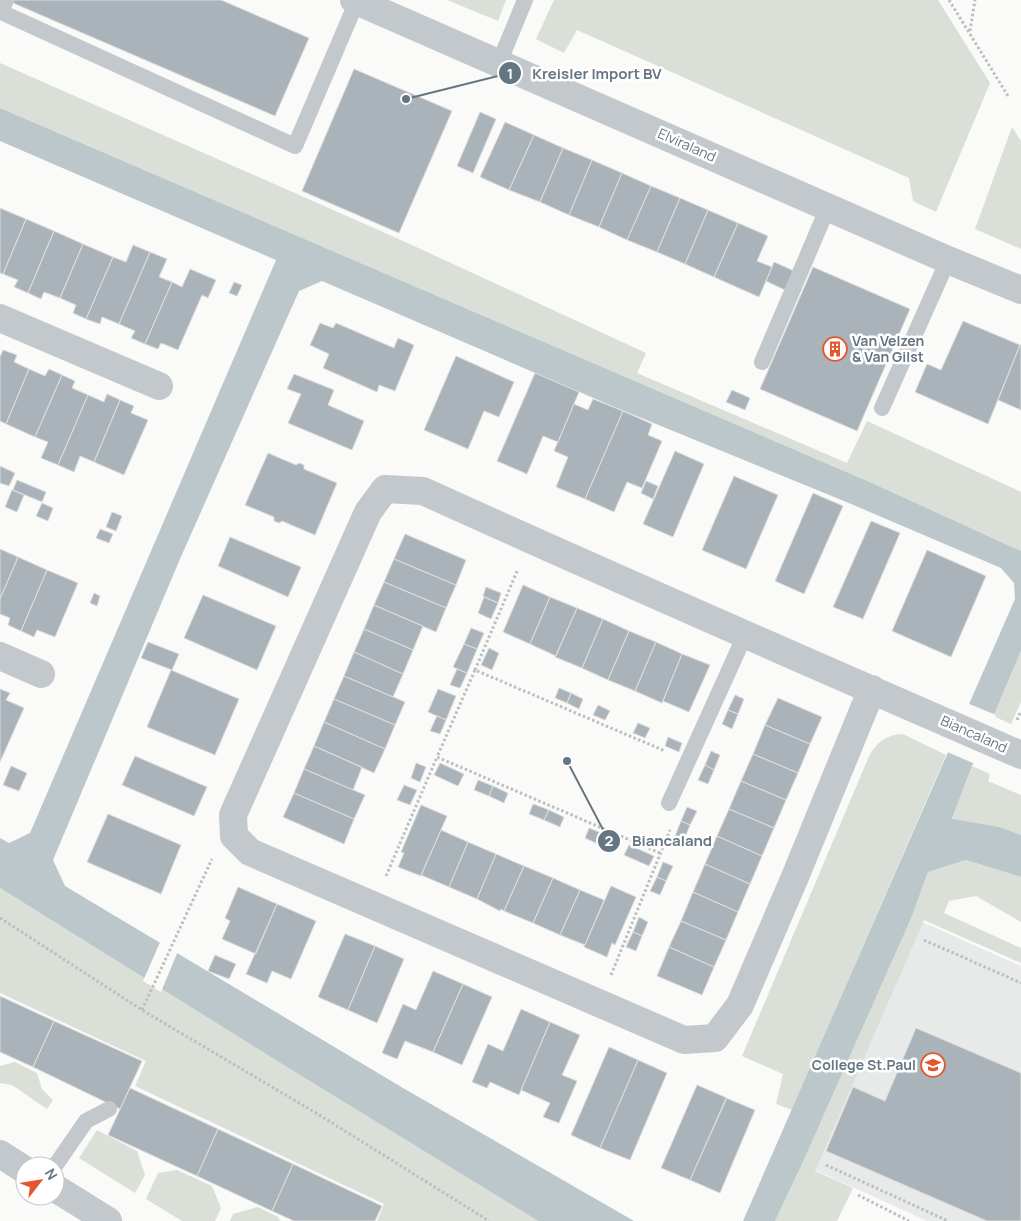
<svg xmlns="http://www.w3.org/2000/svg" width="1021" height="1221" font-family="Manrope,sans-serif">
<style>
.built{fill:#e8e9e9}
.green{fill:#dadfd7}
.water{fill:#bbc7cb}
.pier{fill:#fafaf8}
.building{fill:#aab3b9;stroke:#dcdcda}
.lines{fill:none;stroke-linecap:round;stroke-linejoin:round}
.path{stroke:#bbbfc2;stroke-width:3;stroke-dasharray:2.5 2.5;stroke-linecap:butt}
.lane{stroke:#c3c8cc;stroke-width:16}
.street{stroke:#c3c8cc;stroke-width:28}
.labels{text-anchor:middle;stroke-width:5;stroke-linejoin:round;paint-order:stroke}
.street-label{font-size:14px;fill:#657683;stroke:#fff}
.poi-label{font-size:14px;font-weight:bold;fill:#657683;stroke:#fff;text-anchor:start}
.leader{fill:none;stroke:#657683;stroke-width:2}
.callout-dot{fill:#657683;stroke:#fff;stroke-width:2}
.mark-label{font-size:15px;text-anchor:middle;font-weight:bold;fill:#fff}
.callout-label{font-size:15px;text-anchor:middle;font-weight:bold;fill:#657683;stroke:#fff;stroke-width:5;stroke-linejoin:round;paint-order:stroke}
</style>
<rect width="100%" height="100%" fill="#fafaf8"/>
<path class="built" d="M911,917L1021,966V1221H927L802,1164Z"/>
<path class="green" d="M447,0H506L498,21Z
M554,0H938L990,83L936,212L913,201L909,178L577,30L564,53L536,39Z
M0,63L401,240L646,353L637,373L847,463L867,421L1021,492V551L872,483L0,108Z
M1012,127L1021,141V249L975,229Z
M1021,651V702L1011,724L993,716Z
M903,734L946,755L792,1110L776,1104L783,1074L742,1056L870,754C879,741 886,735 903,734Z
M972,766L990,774L988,781L1021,795V835L1000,827L952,820Z
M966,860L1021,877V922L976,896L949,901L944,913L1021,948V963L924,920L815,1171L853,1188L837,1221H775L802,1164L912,916L928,872Z
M0,888L282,1064L538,1221H377L384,1204L135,1086L146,1061L0,993Z
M15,1062L37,1073L42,1089L53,1100L47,1109L12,1085L0,1083V1066Z
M97,1130L137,1151L145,1175L135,1193L79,1158Z
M177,1170L212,1186L221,1208L215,1221H182L146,1199L158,1173Z
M258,1207L278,1217L280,1221H230L233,1214Z"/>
<path class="water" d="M0,108L872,483L1021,551V651L972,766L952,819L1000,827L1021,835V877L966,860L928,872L912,916L802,1164L775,1221H743L1015,599L1014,583L1001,568L844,501L605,403L322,281L299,291L180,559L53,860L65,886L403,1088L634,1221H538L282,1064L0,888V838L9,843L30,833L276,260L0,141Z"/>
<path class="pier" d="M967,703L996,715L975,764L945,751Z
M161,940L178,951L161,992L143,981Z"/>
<path class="building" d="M14,0H221L309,38L275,116L13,3Z
M354,69L452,111L399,233L302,191Z
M480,112L496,119L473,173L457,166Z
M505,122L534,135L509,190L480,177Z
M534,135L563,148L540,202L509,190Z
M563,148L592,160L569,215L540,202Z
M592,160L622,173L599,227L569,215Z
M622,173L651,186L627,240L599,227Z
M651,186L680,198L657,252L627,240Z
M680,198L708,210L685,264L657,252Z
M0,208L26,219L3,274L0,273Z
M708,210L738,223L714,277L685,264Z
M26,219L54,231L28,293L14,287L18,280L3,274Z
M738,223L768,236L757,261L772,267L759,297L714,277Z
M54,231L83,244L60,298L44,292L41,299L28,293Z
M83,244L113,257L86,319L73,313L76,305L60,298Z
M133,245L150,252L119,324L102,317L100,324L86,319L113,257L126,262Z
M150,252L167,259L159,277L172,282L145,344L131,338L135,331L119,324Z
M774,262L794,271L785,290L766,281Z
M813,267L910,309L857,431L760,389Z
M190,269L216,280L208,298L202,295L178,350L161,343L158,349L145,344L172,282L182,287Z
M234,282L242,285L237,296L229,293Z
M963,321L1020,345L988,424L915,392L927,364L941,370Z
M320,323L333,328L336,323L394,348L398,338L414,345L395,391L379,385L377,392L323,368L329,354L310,345Z
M1020,345H1021V410L998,400Z
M3,350L17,355L14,362L29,369L6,424L0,421V357Z
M456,356L514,382L499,417L484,411L468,449L424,430Z
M29,369L45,376L49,369L62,375L35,437L6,424Z
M535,373L579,392L558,442L543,436L527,474L497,461Z
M294,374L334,390L328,405L364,421L352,450L288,423L301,394L287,389Z
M62,375L75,381L72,388L88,395L58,465L41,458L48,442L35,437Z
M732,390L750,398L745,410L726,402Z
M107,394L120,400L94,462L80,456L74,472L58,465L88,395L104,402Z
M593,399L623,411L585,499L556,487L568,457L554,451L574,404L588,410Z
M120,400L134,406L131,413L148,420L124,475L94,462Z
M623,411L652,424L648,435L662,441L642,488L627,482L614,512L585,499Z
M675,451L704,464L673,537L643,524Z
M268,453L296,465L299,463L304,465V469L337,483L315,535L282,521L279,523L274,521V517L245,505Z
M0,466L15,473L9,486L0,483Z
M734,476L778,495L746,569L702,550Z
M17,480L46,492L42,502L13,490Z
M646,481L658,486L653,499L641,493Z
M12,490L24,495L17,512L5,507Z
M813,493L843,506L804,594L775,581Z
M42,503L53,508L48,521L36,516Z
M112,512L122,516L116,531L106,527Z
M871,521L900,533L863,619L833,607Z
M100,529L113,534L109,543L96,538Z
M405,534L466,560L456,585L394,559Z
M230,537L301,567L288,597L218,566Z
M0,549L18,557L0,599Z
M927,550L986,576L951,657L892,631Z
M18,557L47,570L21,631L8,625L10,618L0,614V599Z
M394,559L456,585L446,608L384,582Z
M47,570L78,583L55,637L37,630L34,637L21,631Z
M384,582L446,608L436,632L374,605Z
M523,585L550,597L530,644L503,632Z
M486,587L501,593L498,603L483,596Z
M94,593L100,596L97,606L90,603Z
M203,595L276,626L257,670L184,638Z
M484,597L498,603L491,619L478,613Z
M550,597L577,608L556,656L530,644Z
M374,605L423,626L413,650L364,629Z
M577,608L603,619L582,668L555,657Z
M603,619L629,631L608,680L582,668Z
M471,628L484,633L477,649L464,644Z
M364,629L413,650L403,674L354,652Z
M629,631L656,642L635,691L608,680Z
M148,642L179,654L172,670L141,658Z
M656,642L682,654L662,703L635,691Z
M464,644L477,649L467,673L453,667Z
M489,648L499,653L492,670L481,665Z
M354,652L403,674L393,697L344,676Z
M682,654L710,665L689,712L663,701Z
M457,669L467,673L460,688L450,685Z
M171,670L239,699L215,755L147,727Z
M344,676L405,702L395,725L334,699Z
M559,688L571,693L567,703L555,698Z
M0,689L10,693L6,700L24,708L0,762Z
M438,689L456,696L446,720L428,712Z
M571,693L583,699L579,709L567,703Z
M735,695L744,699L738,714L728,710Z
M778,698L822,717L810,744L765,725Z
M334,699L395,725L385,749L324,722Z
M598,705L610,711L605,720L593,715Z
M728,710L738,714L732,729L722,724Z
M437,716L446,720L440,734L430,731Z
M324,722L385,749L374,773L314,746Z
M638,723L650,728L645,738L633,733Z
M765,725L810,744L798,773L753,754Z
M668,737L682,743L679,752L665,746Z
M314,746L362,767L353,790L304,769Z
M711,751L720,755L714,770L705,765Z
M753,754L798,773L786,800L741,781Z
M135,756L207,787L194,816L122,785Z
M416,763L426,767L420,782L411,778Z
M440,763L464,774L458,786L434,775Z
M705,765L714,770L708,784L698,780Z
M11,766L27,773L19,791L3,785Z
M304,769L365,795L354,819L294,793Z
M478,780L493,786L489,796L474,790Z
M741,781L786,800L774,828L729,809Z
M404,785L417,790L410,805L397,800Z
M493,786L508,793L504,803L489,796Z
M294,793L354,819L344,844L283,817Z
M533,804L549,810L544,820L529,814Z
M421,805L447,816L421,876L398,867L404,853L401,852Z
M687,807L697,811L690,825L681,821Z
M729,809L774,828L762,856L717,836Z
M549,810L564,817L560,827L544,820Z
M108,814L181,845L161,894L87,862Z
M681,821L690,825L684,840L675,836Z
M589,828L604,834L600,845L585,838Z
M441,830L468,842L449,887L421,875Z
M604,834L619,841L615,851L600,845Z
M717,836L762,856L750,884L705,864Z
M468,842L496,854L477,899L449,887Z
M629,845L654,856L649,866L624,855Z
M496,854L524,866L504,911L501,909L500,911L477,899Z
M663,862L673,866L666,881L657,877Z
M705,864L750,884L738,912L693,892Z
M524,866L553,878L533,923L504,911Z
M657,877L666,881L660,895L650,891Z
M553,878L580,890L560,935L533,923Z
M611,886L636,897L615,945L612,943L607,957L584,947Z
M238,887L277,904L256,954L222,939L230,921L225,918Z
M580,890L604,900L585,945L560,935Z
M693,892L738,912L726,940L681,921Z
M277,904L316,921L291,979L272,971L267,983L246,974Z
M639,917L648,922L642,936L633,932Z
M681,921L726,940L714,967L669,947Z
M633,932L642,936L636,951L626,947Z
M345,934L375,946L348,1010L318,997Z
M375,946L404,959L377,1023L348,1010Z
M669,947L714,967L702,995L657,976Z
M215,955L236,964L229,979L208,971Z
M433,971L463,984L433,1052L405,1041L397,1059L382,1053L403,1004L416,1010Z
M463,984L492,997L462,1065L433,1052Z
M0,996L54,1021L33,1067L0,1052Z
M521,1009L550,1022L519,1095L490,1082L487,1088L472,1082L488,1044L503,1051Z
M54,1021L142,1061L120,1109L33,1067Z
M550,1022L580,1035L562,1075L577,1081L559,1123L543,1117L550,1103L521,1090Z
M916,1028L1021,1073V1221H987L826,1151L853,1087L885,1101Z
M609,1047L638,1060L600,1148L571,1135Z
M638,1060L667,1073L630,1160L600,1148Z
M697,1085L727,1098L690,1180L661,1168Z
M130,1088L218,1129L197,1176L108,1135Z
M726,1098L755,1110L720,1193L690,1180Z
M218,1129L293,1164L272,1211L197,1176Z
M293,1164L382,1206L375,1221H294L272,1211Z"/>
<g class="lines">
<path class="path" d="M949,0L1008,96
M970,31L975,0
M475,670L518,569
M1017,720L1021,711
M660,853L437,757L475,670L665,751
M386,876L437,757
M0,918L142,1010L321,1116L489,1221
M924,940L1021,983
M611,975L670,830
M142,1010L212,859
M826,1165L948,1221
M858,1195L909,1221"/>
<path class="lane" d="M6,0L1,12L295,146L357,1
M499,63L525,0
M762,362L828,207
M882,408L948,260
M669,803L745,635
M55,1166L86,1121L109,1109"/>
<path class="street" d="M354,0L948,260L1021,290
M0,318L159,386
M0,656L41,674
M872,689L795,877L740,1005L715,1038L684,1040L250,852L234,836L233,815L368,512L385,489L423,491C621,581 821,668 1021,755
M0,1154L25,1170
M55,1188L108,1221"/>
</g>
<defs>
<g id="building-ring" transform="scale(1.25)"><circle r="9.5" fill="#fff" stroke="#e4572e" stroke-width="1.5"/><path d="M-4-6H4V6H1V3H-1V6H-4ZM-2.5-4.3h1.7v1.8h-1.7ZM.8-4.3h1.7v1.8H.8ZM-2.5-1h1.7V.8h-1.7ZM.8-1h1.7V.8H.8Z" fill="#e4572e"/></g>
<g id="school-ring" transform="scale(1.25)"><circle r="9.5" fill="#fff" stroke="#e4572e" stroke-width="1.5"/><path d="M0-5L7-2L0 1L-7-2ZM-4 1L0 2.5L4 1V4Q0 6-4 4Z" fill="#e4572e"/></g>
</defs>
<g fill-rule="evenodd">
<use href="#building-ring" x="835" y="349"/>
<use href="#school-ring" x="933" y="1065"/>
</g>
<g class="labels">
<g class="street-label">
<text transform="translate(687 145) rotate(24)" y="5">Elviraland</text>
<text transform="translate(974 734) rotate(24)" y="5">Biancaland</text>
</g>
<g class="poi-label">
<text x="852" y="346">Van Velzen<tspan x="852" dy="16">&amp; Van Gilst</tspan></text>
<text x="916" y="1070" text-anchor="end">College St.Paul</text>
</g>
</g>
<path class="leader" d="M406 99L510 73M567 761L609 841"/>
<g class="callout-dot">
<circle cx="406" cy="99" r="5"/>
<circle cx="567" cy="761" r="5"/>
<circle cx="510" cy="73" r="12"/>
<circle cx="609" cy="841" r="12"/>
</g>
<g class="mark-label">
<text x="510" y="79">1</text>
<text x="609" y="846">2</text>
</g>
<g class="callout-label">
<text x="597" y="79">Kreisler Import BV</text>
<text x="672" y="846">Biancaland</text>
</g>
<g transform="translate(40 1181) rotate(59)"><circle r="24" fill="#ffffff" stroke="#c1c8cd"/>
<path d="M0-4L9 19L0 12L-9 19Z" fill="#e4572e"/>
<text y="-8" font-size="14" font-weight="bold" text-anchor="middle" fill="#657683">N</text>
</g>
</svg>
